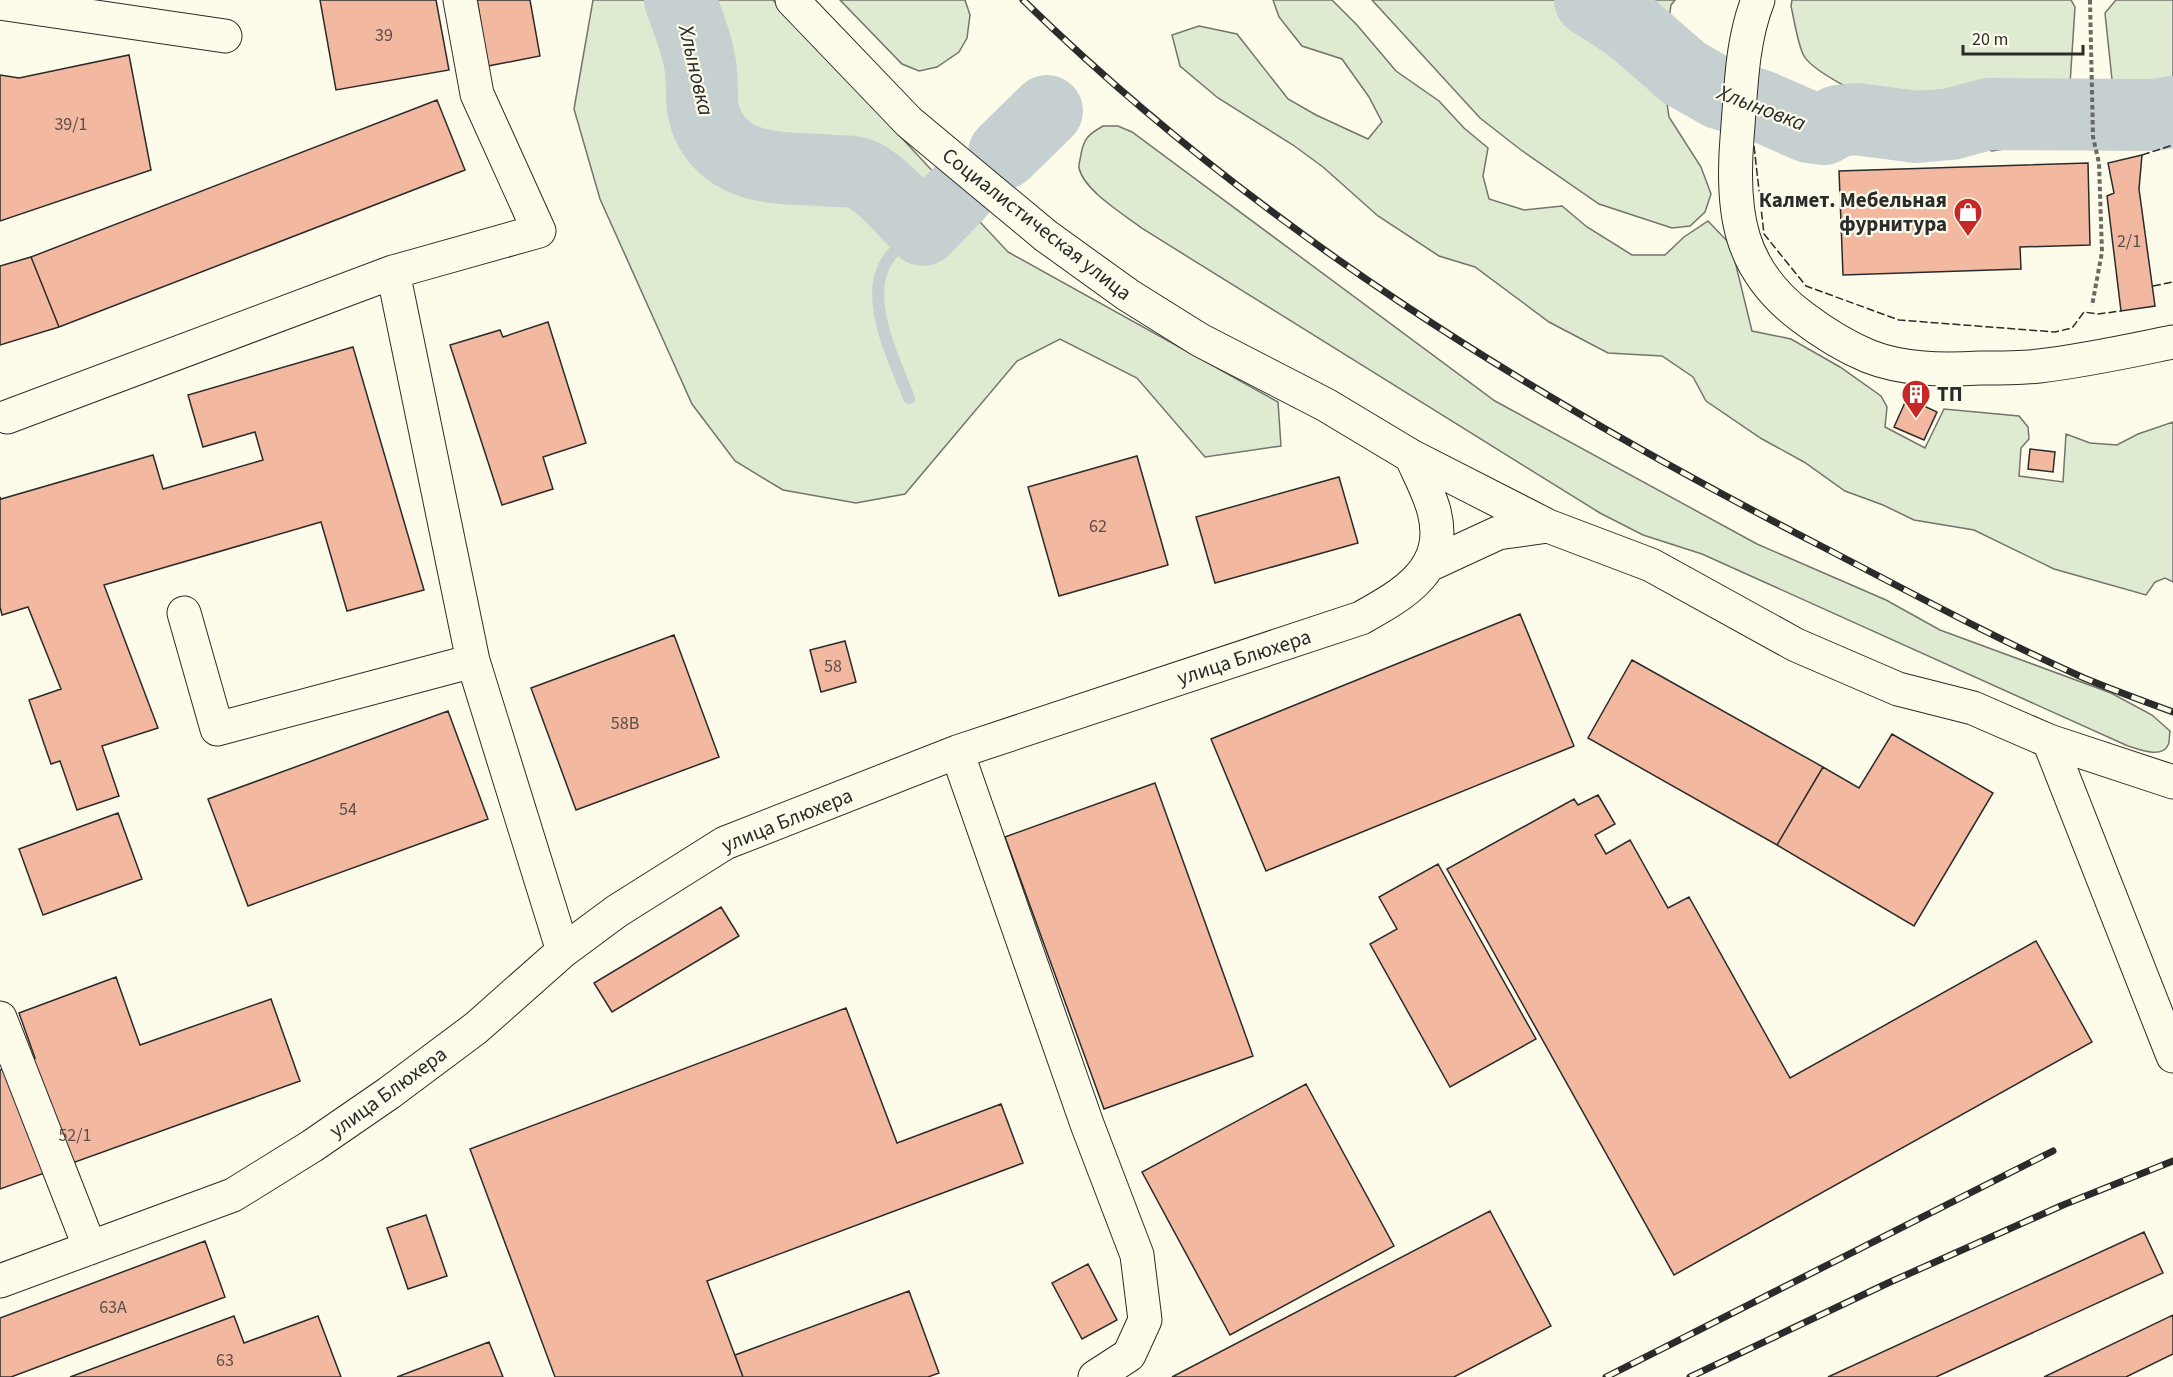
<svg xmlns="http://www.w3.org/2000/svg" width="2173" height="1377" font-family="'Source Sans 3',sans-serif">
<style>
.green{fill:#deebd1;stroke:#74746e;stroke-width:1.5}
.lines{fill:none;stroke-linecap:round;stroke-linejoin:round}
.stream{stroke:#c7d0d0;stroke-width:12}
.river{stroke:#c7d0d0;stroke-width:72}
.building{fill:#f2b8a0;stroke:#2b2b2b;stroke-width:1.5}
.minor-casing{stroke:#2b2b2b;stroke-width:35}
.path{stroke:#6a6964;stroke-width:4;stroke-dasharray:4.5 3;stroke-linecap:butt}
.minor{stroke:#fdfbea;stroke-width:33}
.rail-casing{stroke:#2b2b2b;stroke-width:7}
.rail{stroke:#fdfbea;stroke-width:4.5;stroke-dasharray:14;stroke-linecap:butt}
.fence{stroke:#2b2b2b;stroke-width:1.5;stroke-dasharray:8 3;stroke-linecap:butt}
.labels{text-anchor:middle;stroke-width:4.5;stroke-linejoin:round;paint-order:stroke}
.number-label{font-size:18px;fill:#5d4e48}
.poi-label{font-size:21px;font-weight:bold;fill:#2b2b2b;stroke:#fdfbea;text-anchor:end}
.street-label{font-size:21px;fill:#2b2b2b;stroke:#fdfbea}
.water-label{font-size:22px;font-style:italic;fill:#2b2b2b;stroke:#fdfbea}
</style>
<rect width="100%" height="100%" fill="#fdfbea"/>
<path class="green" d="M593,0H773L1008,252L1278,402L1281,446L1205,457L1137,378L1060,339L1017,361L905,494L856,503L783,490L735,461L692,404L600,199L574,109Z
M840,0H965L970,15L967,38L959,52L937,67L919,71L902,64Z
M1273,0H1332L1357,25L1396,71L1439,101L1464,128L1488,148L1483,176L1489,199L1524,210L1562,206L1587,227L1632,255H1665L1684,237L1708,221L1731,245L1752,331L1791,339L1840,367L1881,396L1887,407L1885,427L1925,448L1944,409L2019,416L2028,427L2029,439L2021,448L2019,476L2063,482L2066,434L2090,443L2117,445L2138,434L2173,422V582L2165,578L2155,582L2146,595L2054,569L1974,530L1914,520L1883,505L1845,491L1804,462L1762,439L1706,401L1693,377L1662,356L1608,353L1549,322L1475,267L1439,256L1378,216L1323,167L1293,145L1218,98L1180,66L1172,35L1199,26L1237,34L1288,99L1316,115L1368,139L1382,122L1369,97L1342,59L1302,46L1279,17Z
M1372,0H1675L1671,5L1662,69L1669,117L1701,167L1711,194L1705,212L1690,226L1672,228L1599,204L1521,150L1480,118Z
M1792,0H2071L2075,7L2070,84L2063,104L2034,121L2009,148L1992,151C1957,137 1820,84 1804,56C1798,46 1794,19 1791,6Z
M2116,0H2173V135L2152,134L2113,89L2105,13Z
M1103,126H1118L1132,132L1495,401L1757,544L1886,600L1940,630L2111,693L2152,715L2170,731C2169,735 2170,742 2168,745C2162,759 2138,749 2128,746L1702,554L1643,535L1600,513L1143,229C1125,215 1084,191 1079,168C1078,164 1081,158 1081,154C1084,138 1089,134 1103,126Z"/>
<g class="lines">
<path class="stream" d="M909,398C894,359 858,290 893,253C901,244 913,237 923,230"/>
<path class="river" d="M680,0C688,22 698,46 701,70C703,93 699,110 711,131C737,175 792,167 835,171C842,171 851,171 858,173C880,180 906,213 923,230L959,193
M1590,0L1630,26L1684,73L1719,93L1761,106L1809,127L1824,129L1838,121L1856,119L1917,127L1951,124L1988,114L2154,115L2173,112
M1004,153L1047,111"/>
</g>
<path class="building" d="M320,0H436L449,70L336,90Z
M477,0H530L540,56L488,66Z
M129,55L151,170L0,221V75L19,78Z
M437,100L465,170L59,327L31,257Z
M2142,155L2139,189L2155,306L2121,311L2107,196L2114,193L2108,163Z
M2088,163L2090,245L2020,247L2021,269L1843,275L1839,171Z
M31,257L59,327L0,345V266Z
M548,322L586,443L543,457L553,489L502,505L450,345L500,330L503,337Z
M353,347L424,590L347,611L321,522L104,585L158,728L102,746L119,796L77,810L60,761L51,764L29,700L61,689L28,607L2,615L0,607V497L1,499L153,455L163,489L263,460L255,432L203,447L188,395Z
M1907,398L1937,412L1924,440L1894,427Z
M2030,449L2055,452L2053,472L2028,469Z
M1137,456L1168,565L1059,596L1028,487Z
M1339,477L1358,543L1215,583L1196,517Z
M1520,614L1574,746L1266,871L1211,739Z
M674,635L719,757L576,810L531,688Z
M845,641L856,682L821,692L810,650Z
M1632,660L1823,767L1777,845L1588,738Z
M448,711L488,819L248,906L208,799Z
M1892,734L1993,793L1914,926L1777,845L1823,767L1859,788Z
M1155,783L1253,1056L1104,1109L1005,837Z
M1598,795L1615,824L1595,835L1606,854L1630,840L1668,908L1689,897L1790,1078L2036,941L2092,1042L1674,1275L1447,869L1574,799L1578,805Z
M118,813L142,879L43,915L19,849Z
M1438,864L1536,1039L1450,1087L1370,944L1397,929L1379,897Z
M721,907L739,936L612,1012L594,983Z
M116,977L140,1045L271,999L300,1081L0,1189V1070L35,1058L19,1013Z
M846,1008L897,1143L1001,1104L1023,1163L707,1281L743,1377H555L470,1149Z
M1306,1084L1394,1246L1230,1335L1142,1172Z
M1490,1211L1551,1326L1454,1377H1172Z
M426,1215L447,1276L408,1289L387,1228Z
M2144,1232L2163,1273L1936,1377H1828Z
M205,1241L225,1297L11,1377H0V1318Z
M1088,1264L1117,1320L1082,1339L1052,1283Z
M909,1291L939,1373L928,1377H743L735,1355Z
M2173,1315V1354L2126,1377H2044Z
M234,1316L244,1343L318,1316L341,1377H70Z
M489,1342L503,1377H397Z"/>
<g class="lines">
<g class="minor-casing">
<path id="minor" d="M792,0L909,122L1046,236L1128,295L1200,340L1326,405L1411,456L1548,526L1651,565L1796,645L1898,689L1973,708L2049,741L2173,1056
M1758,0C1741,43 1741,92 1737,138C1731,213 1739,269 1801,316C1822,332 1844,346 1868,356C1903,370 1942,370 1980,368C1999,368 2019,368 2039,366C2084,361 2129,351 2173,342
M0,3L225,36
M393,272L539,231L477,94L460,0
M7,417L393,272L473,661
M1431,564L1498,533L1548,526
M184,613L217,729L473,661L563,951
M2049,741L2173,782
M957,752L1087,1124L1137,1255L1145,1320L1129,1355L1095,1377
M0,1018L90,1248
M0,1281L233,1195L312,1146L389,1093L476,1028L563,951L617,911L725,843L957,752L1361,618C1404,594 1449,569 1434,511C1429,492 1419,474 1411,456"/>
</g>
<path class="path" d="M2090,0L2093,137L2099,163L2102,252L2092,306"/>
<use href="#minor" class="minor"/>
<g class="rail-casing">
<path id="rail" d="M1023,0C1258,229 1531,397 1821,546C1908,591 1994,638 2084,678C2113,690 2143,701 2173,712
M1606,1377L2053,1151
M1690,1377L1888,1283L2063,1205L2173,1161"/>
</g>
<use href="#rail" class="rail"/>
<path class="fence" d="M1754,146L1764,234L1806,286L1899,320L2055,332L2072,328L2084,312L2098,314L2121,311
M2142,155L2173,145
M2153,286L2173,282"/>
</g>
<defs>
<g id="shop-pin" transform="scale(1.5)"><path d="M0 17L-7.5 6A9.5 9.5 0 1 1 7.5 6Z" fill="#c62828" stroke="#fdfbea"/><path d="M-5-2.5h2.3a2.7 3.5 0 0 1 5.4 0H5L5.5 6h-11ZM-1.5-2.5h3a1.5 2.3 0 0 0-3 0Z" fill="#fff"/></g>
<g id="building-pin" transform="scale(1.5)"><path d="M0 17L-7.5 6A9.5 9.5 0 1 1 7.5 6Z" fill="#c62828" stroke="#fdfbea"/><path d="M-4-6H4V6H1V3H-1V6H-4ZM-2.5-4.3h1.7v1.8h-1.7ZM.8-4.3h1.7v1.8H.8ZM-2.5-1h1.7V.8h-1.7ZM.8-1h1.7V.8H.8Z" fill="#fff"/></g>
</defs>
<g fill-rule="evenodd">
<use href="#shop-pin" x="1968" y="212"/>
<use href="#building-pin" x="1916" y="394"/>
</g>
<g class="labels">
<g class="number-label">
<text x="384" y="41">39</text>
<text x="71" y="130">39/1</text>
<text x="2129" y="247">2/1</text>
<text x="1098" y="532">62</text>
<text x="833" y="672">58</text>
<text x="625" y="729">58В</text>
<text x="348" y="815">54</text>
<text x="75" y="1141">52/1</text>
<text x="113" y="1313">63А</text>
<text x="225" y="1366">63</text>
</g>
<g class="poi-label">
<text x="1947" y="207">Калмет. Мебельная<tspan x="1947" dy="24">фурнитура</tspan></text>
<text x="1937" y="401" text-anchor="start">ТП</text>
</g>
<g class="street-label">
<text transform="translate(1037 224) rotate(38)" y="7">Социалистическая улица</text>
<text transform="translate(1244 657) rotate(-18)" y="7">улица Блюхера</text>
<text transform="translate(787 820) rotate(-22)" y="7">улица Блюхера</text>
<text transform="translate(388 1092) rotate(-36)" y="7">улица Блюхера</text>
</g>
<g class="water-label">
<text transform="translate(697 70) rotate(77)" y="8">Хлыновка</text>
<text transform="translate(1762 107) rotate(21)" y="8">Хлыновка</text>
</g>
</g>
<path d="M1963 45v9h120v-9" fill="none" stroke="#2b2b2b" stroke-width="3"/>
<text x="1972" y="45" font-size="18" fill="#2b2b2b" stroke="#fdfbea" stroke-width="4.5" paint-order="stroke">20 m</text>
</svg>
